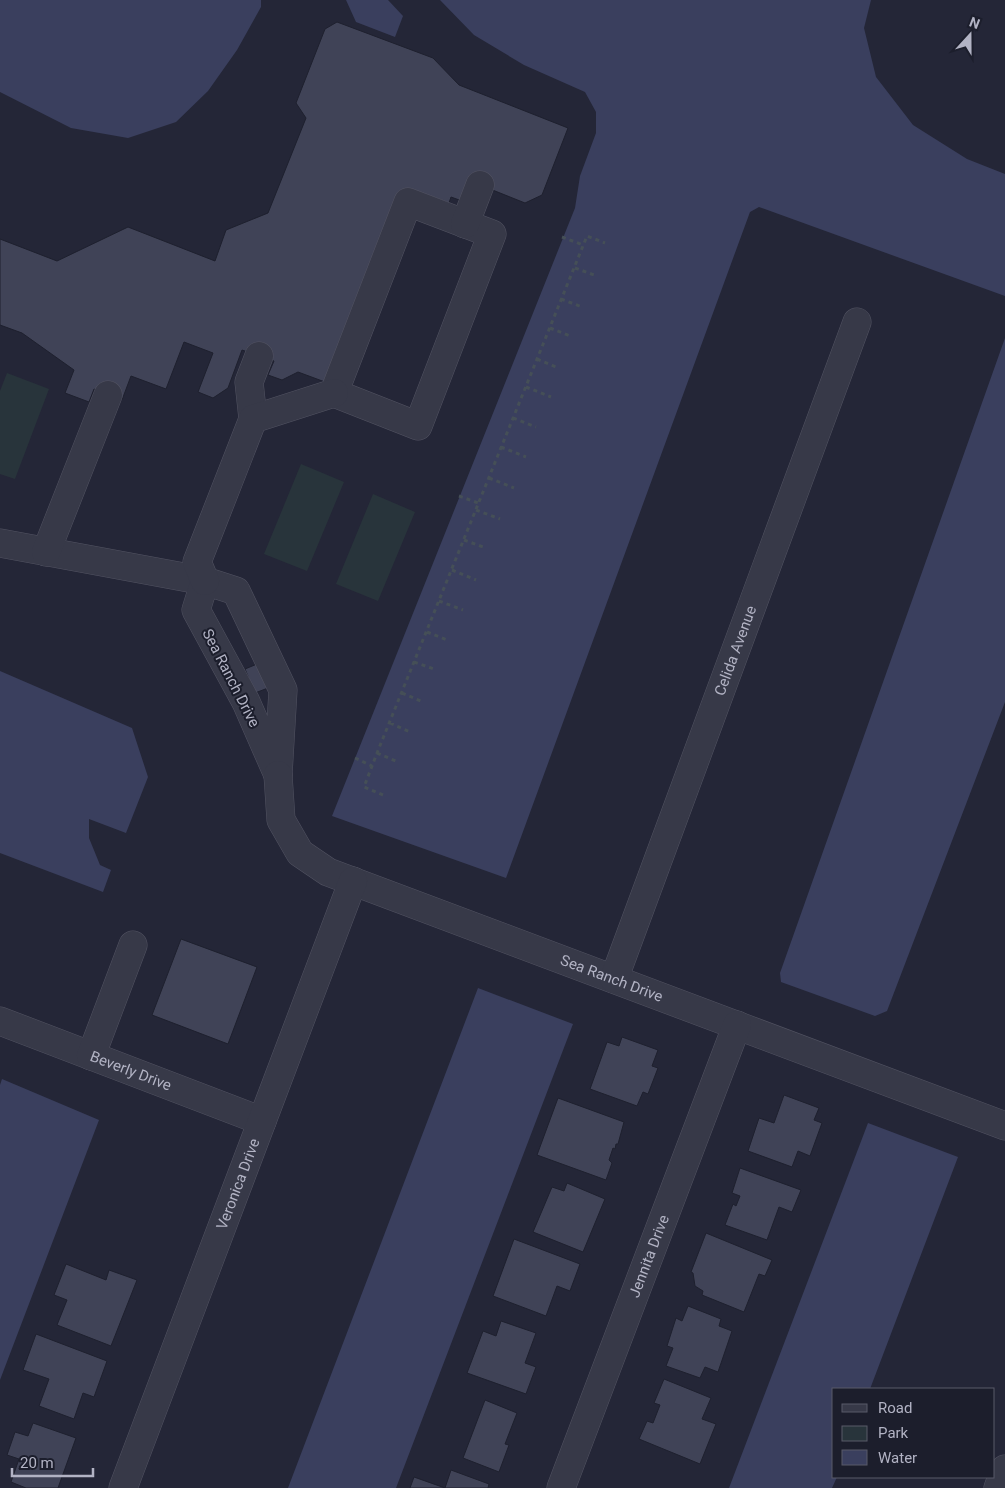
<svg xmlns="http://www.w3.org/2000/svg" width="1005" height="1488" font-family="Roboto,sans-serif">
<style>
.green{fill:#28343b}
.water{fill:#3a3f5e}
.building{fill:#404357;stroke:#1e202e}
.lines{fill:none;stroke-linecap:round;stroke-linejoin:round}
.minor-casing{stroke:#525362;stroke-width:29}
.path{stroke:#454f57;stroke-width:3;stroke-dasharray:4 4;stroke-linecap:butt}
.minor{stroke:#373948;stroke-width:28}
.labels{text-anchor:middle;stroke-width:4;stroke-linejoin:round;paint-order:stroke}
.street-label{font-size:15px;fill:#b2b3c4;stroke:#1c1e2c}
</style>
<rect width="100%" height="100%" fill="#242637"/>
<path class="green" d="M7,373L49,389L15,479L0,474V391Z
M301,464L344,482L307,571L264,554Z
M373,494L415,512L378,601L336,584Z"/>
<path class="water" d="M0,0H261V7L237,50L208,91L176,122L128,138L71,128L0,92Z
M346,0H388L403,16L395,37L356,22Z
M440,0H871L864,28L876,77L913,125L967,159L1005,174V296L759,207L750,212L506,878L332,816L575,208L580,176L596,133V112L585,92L524,65L474,35Z
M1005,338V702L887,1011L875,1016L781,982L780,973Z
M0,671L132,728L148,777L126,833L89,819V838L100,865L111,870L103,892L0,853Z
M478,988L573,1024L396,1488H288Z
M2,1079L99,1120L0,1380V1085Z
M868,1123L958,1157L870,1389H834V1477H837L832,1488H729Z"/>
<path class="building" d="M337,22L433,58L459,85L568,128L542,195L525,203L470,181L462,201L451,197L449,203L416,191L325,382L298,372L282,380L268,375L274,361L242,350L228,388L213,398L198,392L213,353L184,342L166,389L131,376L122,400L94,389L89,402L65,393L74,370L22,333L0,325V239L57,261L128,227L215,261L226,230L268,213L306,118L296,103L325,29Z
M257,664L268,688L255,693L245,669Z
M181,939L257,967L228,1044L152,1015Z
M622,1037L658,1050L652,1066L658,1068L648,1094L643,1092L637,1106L590,1089L607,1042L619,1046Z
M784,1095L819,1108L814,1120L822,1123L810,1156L798,1151L792,1167L748,1151L759,1118L774,1123Z
M558,1098L624,1122L618,1144H616L615,1149L613,1148L609,1160L612,1163L606,1180L537,1155Z
M740,1168L801,1190L792,1212L779,1207L767,1240L725,1225L733,1204L736,1206L740,1196L732,1193Z
M567,1183L605,1199L583,1252L533,1232L552,1187L564,1191Z
M706,1233L772,1260L765,1276L759,1274L744,1312L702,1295L703,1291L695,1286L693,1273L691,1272Z
M514,1239L580,1264L570,1291L557,1286L546,1316L493,1296Z
M66,1264L106,1280L109,1270L137,1280L111,1346L57,1325L67,1300L54,1295Z
M688,1306L721,1319L719,1326L732,1331L718,1372L705,1367L700,1378L666,1366L673,1348L667,1346L676,1318L682,1321Z
M501,1321L536,1333L525,1363L536,1367L526,1394L467,1373L483,1331L496,1336Z
M36,1334L107,1361L94,1397L83,1393L74,1419L39,1406L49,1379L23,1370Z
M664,1379L711,1398L702,1419L716,1424L700,1464L639,1439L647,1421L653,1423L660,1405L654,1403Z
M485,1400L517,1413L505,1444L509,1445L499,1472L463,1458Z
M33,1423L76,1438L58,1488H26L11,1482L19,1459L7,1455L15,1432L28,1436Z
M451,1470L489,1484L488,1488H410L414,1477L445,1488Z"/>
<g class="lines">
<g class="minor-casing">
<g id="minor">
<path d="M408,202L492,234L418,426L334,393Z"/>
<path d="M465,224L480,185"/>
<path d="M253,419L249,382L259,356"/>
<path d="M0,543L205,581"/>
<path d="M46,552L108,395"/>
<path d="M205,581L236,591L283,690L278,775L246,702L196,610Z"/>
<path d="M205,581L197,562L253,419L334,393"/>
<path id="s1" d="M278,775L281,820L300,853L328,872L1005,1126"/>
<path id="s2" d="M614,979L857,322"/>
<path id="s3" d="M0,1021L262,1121"/>
<path d="M91,1056L133,945"/>
<path id="s4" d="M123,1488L353,881"/>
<path id="s5" d="M561,1488L737,1025"/>
<path d="M998,1488L1005,1469"/>
</g>
</g>
<path class="path" d="M562,237L583,245
M575,268L594,275
M561,299L582,307
M550,328L570,336
M537,359L556,367
M526,387L551,397
M513,418L536,427
M501,447L526,457
M489,478L514,488
M459,496L478,503
M476,510L500,519
M464,540L483,547
M452,570L476,580
M439,601L463,610
M427,632L447,640
M414,662L434,669
M402,693L423,702
M390,723L410,732
M377,753L398,762
M355,758L372,766
M383,795L364,787L377,753L587,236L605,243"/>
<use href="#minor" class="minor"/>
</g>
<g class="labels">
<g class="street-label">
<text dy="5" stroke="none"><textPath href="#s2" startOffset="350">Celida Avenue</textPath></text>
<text transform="translate(231 678) rotate(63)" y="5">Sea Ranch Drive</text>
<text dy="5" stroke="none"><textPath href="#s1" startOffset="420">Sea Ranch Drive</textPath></text>
<text dy="5" stroke="none"><textPath href="#s3" startOffset="140">Beverly Drive</textPath></text>
<text dy="5" stroke="none"><textPath href="#s4" startOffset="325">Veronica Drive</textPath></text>
<text dy="5" stroke="none"><textPath href="#s5" startOffset="248">Jennita Drive</textPath></text>
</g>
</g>
<rect x="832" y="1388" width="162" height="90" fill="#1c1e2c" stroke="#585a69"/>
<rect x="842" y="1404" width="25" height="8" fill="#373948" stroke="#585a69"/>
<text x="878" y="1413" font-size="15" fill="#b2b3c4">Road</text>
<rect x="842" y="1426" width="25" height="15" fill="#28343b" stroke="#585a69"/>
<text x="878" y="1438" font-size="15" fill="#b2b3c4">Park</text>
<rect x="842" y="1450" width="25" height="15" fill="#3a3f5e" stroke="#585a69"/>
<text x="878" y="1463" font-size="15" fill="#b2b3c4">Water</text>
<g transform="translate(970 35) rotate(21)" stroke="#1c1e2c" stroke-width="4" paint-order="stroke">
<path d="M0-4L9 19L0 12L-9 19Z" fill="#b2b3c4"/>
<text y="-8" font-size="14" font-weight="bold" text-anchor="middle" fill="#b2b3c4">N</text>
</g>
<path d="M12 1468v8h81v-8" fill="none" stroke="#b2b3c4" stroke-width="2.5"/>
<text x="20" y="1468" font-size="15" fill="#b2b3c4" stroke="#1c1e2c" stroke-width="4" paint-order="stroke">20 m</text>
</svg>
